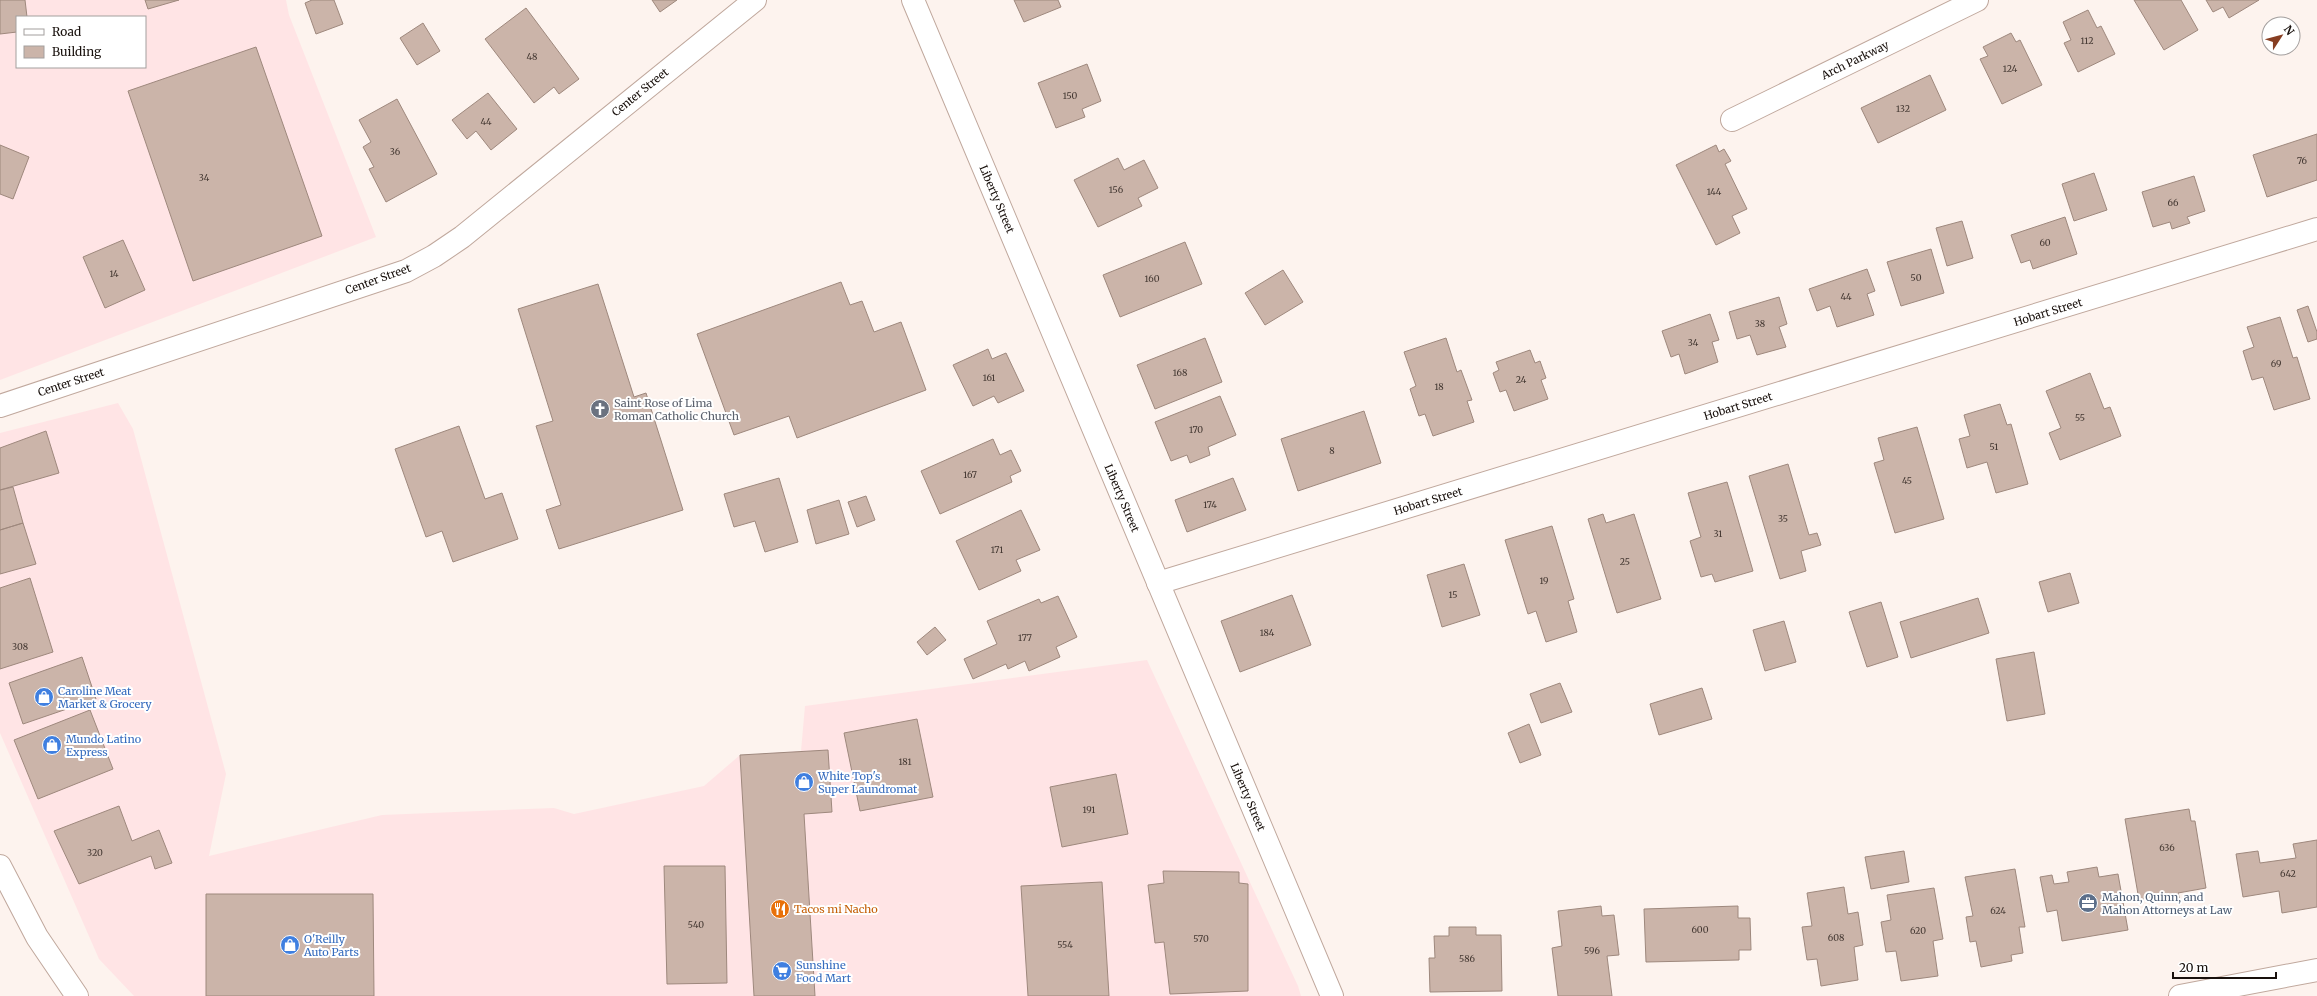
<svg xmlns="http://www.w3.org/2000/svg" width="2317" height="996" font-family="Merriweather,serif">
<style>
.commercial{fill:#ffe4e5;fill-rule:evenodd}
.building{fill:#cbb4a9;stroke:#9e887d}
.lines{fill:none;stroke-linecap:round;stroke-linejoin:round}
.street-casing{stroke:#c0a89d;stroke-width:24}
.secondary-casing{stroke:#c0a89d;stroke-width:24}
.primary-casing{stroke:#c0a89d;stroke-width:24}
.street{stroke:#fff;stroke-width:22}
.secondary{stroke:#fff;stroke-width:22}
.primary{stroke:#fff;stroke-width:22}
.labels{text-anchor:middle;stroke-width:4;stroke-linejoin:round;paint-order:stroke}
.number-label{font-size:9px;fill:#453933}
.street-label{font-size:11px;fill:#18100c;stroke:#fff}
.worship-label{font-size:11px;fill:#5b616d;stroke:#fff;text-anchor:start}
.shop-label{font-size:11px;fill:#366cbe;stroke:#fff;text-anchor:start}
.service-label{font-size:11px;fill:#4e5e75;stroke:#fff;text-anchor:start}
.food-label{font-size:11px;fill:#c56008;stroke:#fff;text-anchor:start}
</style>
<rect width="100%" height="100%" fill="#fdf3ee"/>
<path class="commercial" d="M0,0H286L289,15L376,237L0,380ZM17,17H145V67H17Z
M118,403L133,429L226,774L209,856L382,815L554,808L574,814L704,786L740,755L801,751L805,706L1147,660L1298,986L1301,996H134L99,959L0,733V433Z"/>
<path class="building" d="M0,0H25L27,17H17V32L0,34Z
M145,0H179L148,9Z
M312,0H334L343,24L316,34L305,3Z
M652,0H677L660,12Z
M1014,0H1058L1061,7L1024,22Z
M2134,0H2181L2198,30L2164,50Z
M2206,0H2259L2229,18L2223,7L2213,12Z
M526,8L579,79L559,94L554,87L534,103L485,39Z
M2088,10L2097,28L2101,26L2115,54L2078,72L2064,43L2071,40L2063,22Z
M423,23L440,51L417,65L400,38Z
M2011,33L2016,42L2020,40L2042,85L2002,104L1980,59L1988,56L1983,47Z
M256,47L322,236L193,281L128,91Z
M1087,64L1101,101L1082,109L1085,117L1056,128L1038,83Z
M1930,75L1946,110L1878,143L1861,108Z
M488,93L517,129L491,150L476,131L467,139L452,120Z
M397,99L437,174L386,202L369,169L374,167L363,147L371,142L359,120Z
M2317,134V180L2267,197L2253,155Z
M0,145L29,157L13,199L0,194Z
M1716,145L1719,152L1724,149L1731,161L1725,164L1747,209L1732,216L1740,233L1716,245L1676,165Z
M1118,158L1124,170L1144,160L1158,188L1138,198L1142,206L1098,227L1074,180Z
M2094,173L2107,210L2074,221L2062,184Z
M2194,176L2205,211L2187,217L2190,223L2172,229L2170,222L2153,227L2142,192Z
M2065,217L2077,254L2033,269L2030,260L2021,263L2011,235Z
M1962,221L1973,258L1947,266L1936,228Z
M123,240L145,290L105,308L83,257Z
M1185,242L1202,284L1120,317L1103,275Z
M1931,249L1944,293L1901,306L1887,262Z
M1867,269L1875,291L1867,294L1874,315L1837,327L1830,306L1817,311L1809,289Z
M1283,270L1303,302L1265,325L1245,293Z
M841,282L850,305L862,301L874,332L901,322L926,390L797,438L789,416L734,435L697,334Z
M598,284L634,397L646,393L683,510L559,549L546,510L561,505L536,426L553,421L518,309Z
M1779,297L1787,324L1779,327L1786,347L1757,355L1750,335L1737,339L1729,312Z
M2308,306L2317,332V339L2308,342L2297,310Z
M1710,314L1719,340L1712,342L1718,362L1685,374L1679,354L1671,357L1662,331Z
M2280,317L2293,358L2297,357L2310,399L2274,410L2263,377L2252,380L2243,351L2254,347L2247,327Z
M1205,338L1222,382L1155,409L1137,365Z
M1446,338L1457,372L1461,370L1472,400L1467,401L1474,422L1433,436L1425,414L1419,416L1410,389L1416,386L1404,352Z
M988,349L992,359L1006,353L1024,391L998,403L994,396L973,406L953,365Z
M1530,350L1535,363L1540,361L1546,378L1541,380L1548,399L1514,411L1506,390L1500,392L1493,373L1499,370L1496,362Z
M2090,373L2104,409L2110,407L2121,436L2060,460L2049,433L2061,428L2046,391Z
M1220,396L1236,435L1208,447L1210,455L1190,463L1187,455L1171,461L1155,422Z
M2000,404L2007,425L2011,424L2028,484L1996,493L1987,462L1967,468L1959,439L1970,436L1964,415Z
M1364,411L1381,463L1298,491L1281,439Z
M459,426L485,499L502,493L518,539L453,562L442,531L426,537L395,449Z
M1917,427L1944,519L1895,533L1874,463L1884,460L1878,438Z
M46,431L59,473L0,490V448Z
M993,439L1000,455L1011,450L1021,471L1010,476L1012,482L940,514L921,471Z
M1788,464L1809,535L1817,533L1821,545L1801,551L1806,571L1780,579L1749,476Z
M779,478L798,542L765,552L755,521L734,527L724,494Z
M1233,478L1246,510L1187,532L1175,500Z
M1727,482L1753,571L1715,582L1712,574L1701,577L1690,541L1701,537L1688,493Z
M13,487L23,523L0,530V490Z
M866,496L875,520L857,527L848,502Z
M839,500L849,534L816,544L807,510Z
M1021,510L1040,550L1016,560L1021,571L979,590L956,541Z
M1603,514L1606,523L1634,514L1661,599L1617,613L1588,519Z
M23,523L36,564L0,574V530Z
M1552,526L1574,599L1568,601L1577,632L1546,642L1536,611L1528,614L1505,540Z
M1464,564L1480,615L1442,627L1427,575Z
M2070,573L2079,603L2048,612L2039,582Z
M30,578L53,652L0,669V588Z
M1292,595L1311,645L1240,672L1221,621Z
M1058,596L1077,637L1056,647L1060,657L1029,671L1025,661L1008,669L1006,664L973,679L964,659L997,644L987,621L1039,599L1041,603Z
M1978,598L1989,633L1911,658L1900,622Z
M1881,602L1898,657L1867,667L1849,612Z
M1784,621L1796,662L1765,671L1753,630Z
M935,627L946,640L927,655L917,642Z
M2034,652L2045,714L2007,721L1996,659Z
M82,657L96,699L23,724L9,683Z
M1560,683L1572,712L1541,723L1530,694Z
M1702,688L1712,719L1659,735L1650,704Z
M90,710L113,769L38,799L14,740Z
M917,719L933,797L860,811L844,733Z
M1529,724L1541,755L1520,763L1508,733Z
M828,750L832,812L804,814L815,996H754L740,755Z
M1116,774L1128,834L1062,847L1050,787Z
M119,806L132,841L159,830L172,863L155,869L151,856L79,884L54,831Z
M2189,809L2191,821H2195L2206,888L2178,893L2180,900L2165,902L2164,895L2139,900L2125,819Z
M2317,840V907L2282,913L2279,891L2243,897L2236,854L2258,851L2260,863L2296,858L2293,844Z
M1904,851L1909,882L1871,889L1865,857Z
M664,866H725L727,983L667,984Z
M2097,867L2099,877L2118,874L2128,930L2062,941L2057,910L2047,912L2040,877L2052,875L2054,884L2069,882L2067,872Z
M2015,869L2025,927H2019L2023,953L2011,955L2012,961L1981,967L1976,941L1970,942L1966,917L1973,916L1965,877Z
M1163,871L1239,872V883L1248,884V991L1170,994L1164,942L1155,943L1148,885L1164,883Z
M1102,882L1109,996H1028L1021,886Z
M1844,887L1848,914L1858,912L1863,945L1854,947L1858,980L1821,986L1817,959L1807,960L1802,927L1812,926L1807,893Z
M1934,888L1943,939L1933,941L1938,976L1901,981L1896,951L1886,952L1881,922L1891,920L1887,895Z
M206,894H373L374,996H206Z
M1601,906L1602,916L1614,915L1619,955L1607,956L1612,996H1558L1552,948L1562,946L1558,911Z
M1738,906V918H1750L1751,950H1739V960L1646,962L1644,909Z
M1449,927H1476V935H1501L1502,991L1430,992L1429,958H1435L1434,936H1449Z"/>
<g class="lines">
<g class="street-casing">
<path id="street" d="M1732,120L1977,0
M1158,583L2317,229"/>
</g>
<g class="secondary-casing">
<path id="secondary" d="M913,0L1332,996
M0,406L406,271L434,256L462,237L755,0"/>
</g>
<g class="primary-casing">
<path id="primary" d="M0,866L37,937L77,996
M2180,996L2317,970"/>
</g>
<use href="#street" class="street"/>
<use href="#secondary" class="secondary"/>
<use href="#primary" class="primary"/>
</g>
<defs>
<g id="church-disc" transform="scale(1)"><circle r="9.5" fill="#6b7280" stroke="#fff"/><path d="M-1.2-6h2.4v3.5h3.3v2.4h-3.3V6h-2.4V-.1h-3.3v-2.4h3.3Z" fill="#fff"/></g>
<g id="shop-disc" transform="scale(1)"><circle r="9.5" fill="#3f7fe0" stroke="#fff"/><path d="M-5-2.5h2.3a2.7 3.5 0 0 1 5.4 0H5L5.5 6h-11ZM-1.5-2.5h3a1.5 2.3 0 0 0-3 0Z" fill="#fff"/></g>
<g id="office-disc" transform="scale(1)"><circle r="9.5" fill="#5c6f8a" stroke="#fff"/><path d="M-6-3h4V-5.5h4V-3h4V5H-6ZM-1-4.5V-3h2v-1.5ZM-6 0V1H6V0Z" fill="#fff"/></g>
<g id="restaurant-disc" transform="scale(1)"><circle r="9.5" fill="#e8710a" stroke="#fff"/><path d="M-5-6h1v4h1v-4h1v4h1v-4h1v5L-1.5 .5V6h-2V.5L-5-1ZM5-6V6H3V1.5H1.5Q1.5-4 5-6Z" fill="#fff"/></g>
<g id="supermarket-disc" transform="scale(1)"><circle r="9.5" fill="#3f7fe0" stroke="#fff"/><path d="M-6-5.5h2.5l.6 2H6L4.5 2H-2.5L-4.4-4H-6ZM-1.5 3.2a1.3 1.3 0 1 0 .1 0ZM3 3.2a1.3 1.3 0 1 0 .1 0Z" fill="#fff"/></g>
</defs>
<g fill-rule="evenodd">
<use href="#church-disc" x="600" y="409"/>
<use href="#shop-disc" x="44" y="697"/>
<use href="#shop-disc" x="52" y="745"/>
<use href="#shop-disc" x="804" y="782"/>
<use href="#office-disc" x="2088" y="903"/>
<use href="#restaurant-disc" x="780" y="909"/>
<use href="#shop-disc" x="290" y="945"/>
<use href="#supermarket-disc" x="782" y="971"/>
</g>
<g class="labels">
<g class="number-label">
<text x="2087" y="44">112</text>
<text x="532" y="60">48</text>
<text x="2010" y="72">124</text>
<text x="1070" y="99">150</text>
<text x="1903" y="112">132</text>
<text x="486" y="125">44</text>
<text x="395" y="155">36</text>
<text x="2302" y="164">76</text>
<text x="204" y="181">34</text>
<text x="1116" y="193">156</text>
<text x="1714" y="195">144</text>
<text x="2173" y="206">66</text>
<text x="2045" y="246">60</text>
<text x="114" y="277">14</text>
<text x="1916" y="281">50</text>
<text x="1152" y="282">160</text>
<text x="1846" y="300">44</text>
<text x="1760" y="327">38</text>
<text x="1693" y="346">34</text>
<text x="2276" y="367">69</text>
<text x="1180" y="376">168</text>
<text x="989" y="381">161</text>
<text x="1521" y="383">24</text>
<text x="1439" y="390">18</text>
<text x="2080" y="421">55</text>
<text x="1196" y="433">170</text>
<text x="1994" y="450">51</text>
<text x="1332" y="454">8</text>
<text x="970" y="478">167</text>
<text x="1907" y="484">45</text>
<text x="1210" y="508">174</text>
<text x="1783" y="522">35</text>
<text x="1718" y="537">31</text>
<text x="997" y="553">171</text>
<text x="1625" y="565">25</text>
<text x="1544" y="584">19</text>
<text x="1453" y="598">15</text>
<text x="1267" y="636">184</text>
<text x="1025" y="641">177</text>
<text x="20" y="650">308</text>
<text x="905" y="765">181</text>
<text x="1089" y="813">191</text>
<text x="2167" y="851">636</text>
<text x="95" y="856">320</text>
<text x="2288" y="877">642</text>
<text x="1998" y="914">624</text>
<text x="696" y="928">540</text>
<text x="1700" y="933">600</text>
<text x="1918" y="934">620</text>
<text x="1836" y="941">608</text>
<text x="1201" y="942">570</text>
<text x="1065" y="948">554</text>
<text x="1592" y="954">596</text>
<text x="1467" y="962">586</text>
</g>
<g class="street-label">
<text transform="translate(1855 60) rotate(-26)" y="4">Arch Parkway</text>
<text transform="translate(640 92) rotate(-39)" y="4">Center Street</text>
<text transform="translate(997 199) rotate(67)" y="4">Liberty Street</text>
<text transform="translate(378 279) rotate(-20)" y="4">Center Street</text>
<text transform="translate(2048 312) rotate(-17)" y="4">Hobart Street</text>
<text transform="translate(71 382) rotate(-18)" y="4">Center Street</text>
<text transform="translate(1738 406) rotate(-17)" y="4">Hobart Street</text>
<text transform="translate(1122 498) rotate(67)" y="4">Liberty Street</text>
<text transform="translate(1428 501) rotate(-17)" y="4">Hobart Street</text>
<text transform="translate(1248 797) rotate(67)" y="4">Liberty Street</text>
</g>
<g class="worship-label">
<text x="614" y="407">Saint Rose of Lima<tspan x="614" dy="13">Roman Catholic Church</tspan></text>
</g>
<g class="shop-label">
<text x="58" y="695">Caroline Meat<tspan x="58" dy="13">Market &amp; Grocery</tspan></text>
<text x="66" y="743">Mundo Latino<tspan x="66" dy="13">Express</tspan></text>
<text x="818" y="780">White Top's<tspan x="818" dy="13">Super Laundromat</tspan></text>
<text x="304" y="943">O'Reilly<tspan x="304" dy="13">Auto Parts</tspan></text>
<text x="796" y="969">Sunshine<tspan x="796" dy="13">Food Mart</tspan></text>
</g>
<g class="service-label">
<text x="2102" y="901">Mahon, Quinn, and<tspan x="2102" dy="13">Mahon Attorneys at Law</tspan></text>
</g>
<g class="food-label">
<text x="794" y="913">Tacos mi Nacho</text>
</g>
</g>
<rect x="16" y="16" width="130" height="52" fill="#ffffff" stroke="#a39f9e"/>
<rect x="24" y="29" width="20" height="6" fill="#ffffff" stroke="#a39f9e"/>
<text x="52" y="36" font-size="12" fill="#18100c">Road</text>
<rect x="24" y="46" width="20" height="12" fill="#cbb4a9" stroke="#a39f9e"/>
<text x="52" y="56" font-size="12" fill="#18100c">Building</text>
<g transform="translate(2281 36) rotate(54)"><circle r="19" fill="#ffffff" stroke="#a39f9e"/>
<path d="M0-3L7 15L0 10L-7 15Z" fill="#873e22"/>
<text y="-6" font-size="11" font-weight="bold" text-anchor="middle" fill="#18100c">N</text>
</g>
<path d="M2173 972v6h103v-6" fill="none" stroke="#18100c" stroke-width="2"/>
<text x="2179" y="972" font-size="12" fill="#18100c" stroke="#ffffff" stroke-width="3" paint-order="stroke">20 m</text>
</svg>
